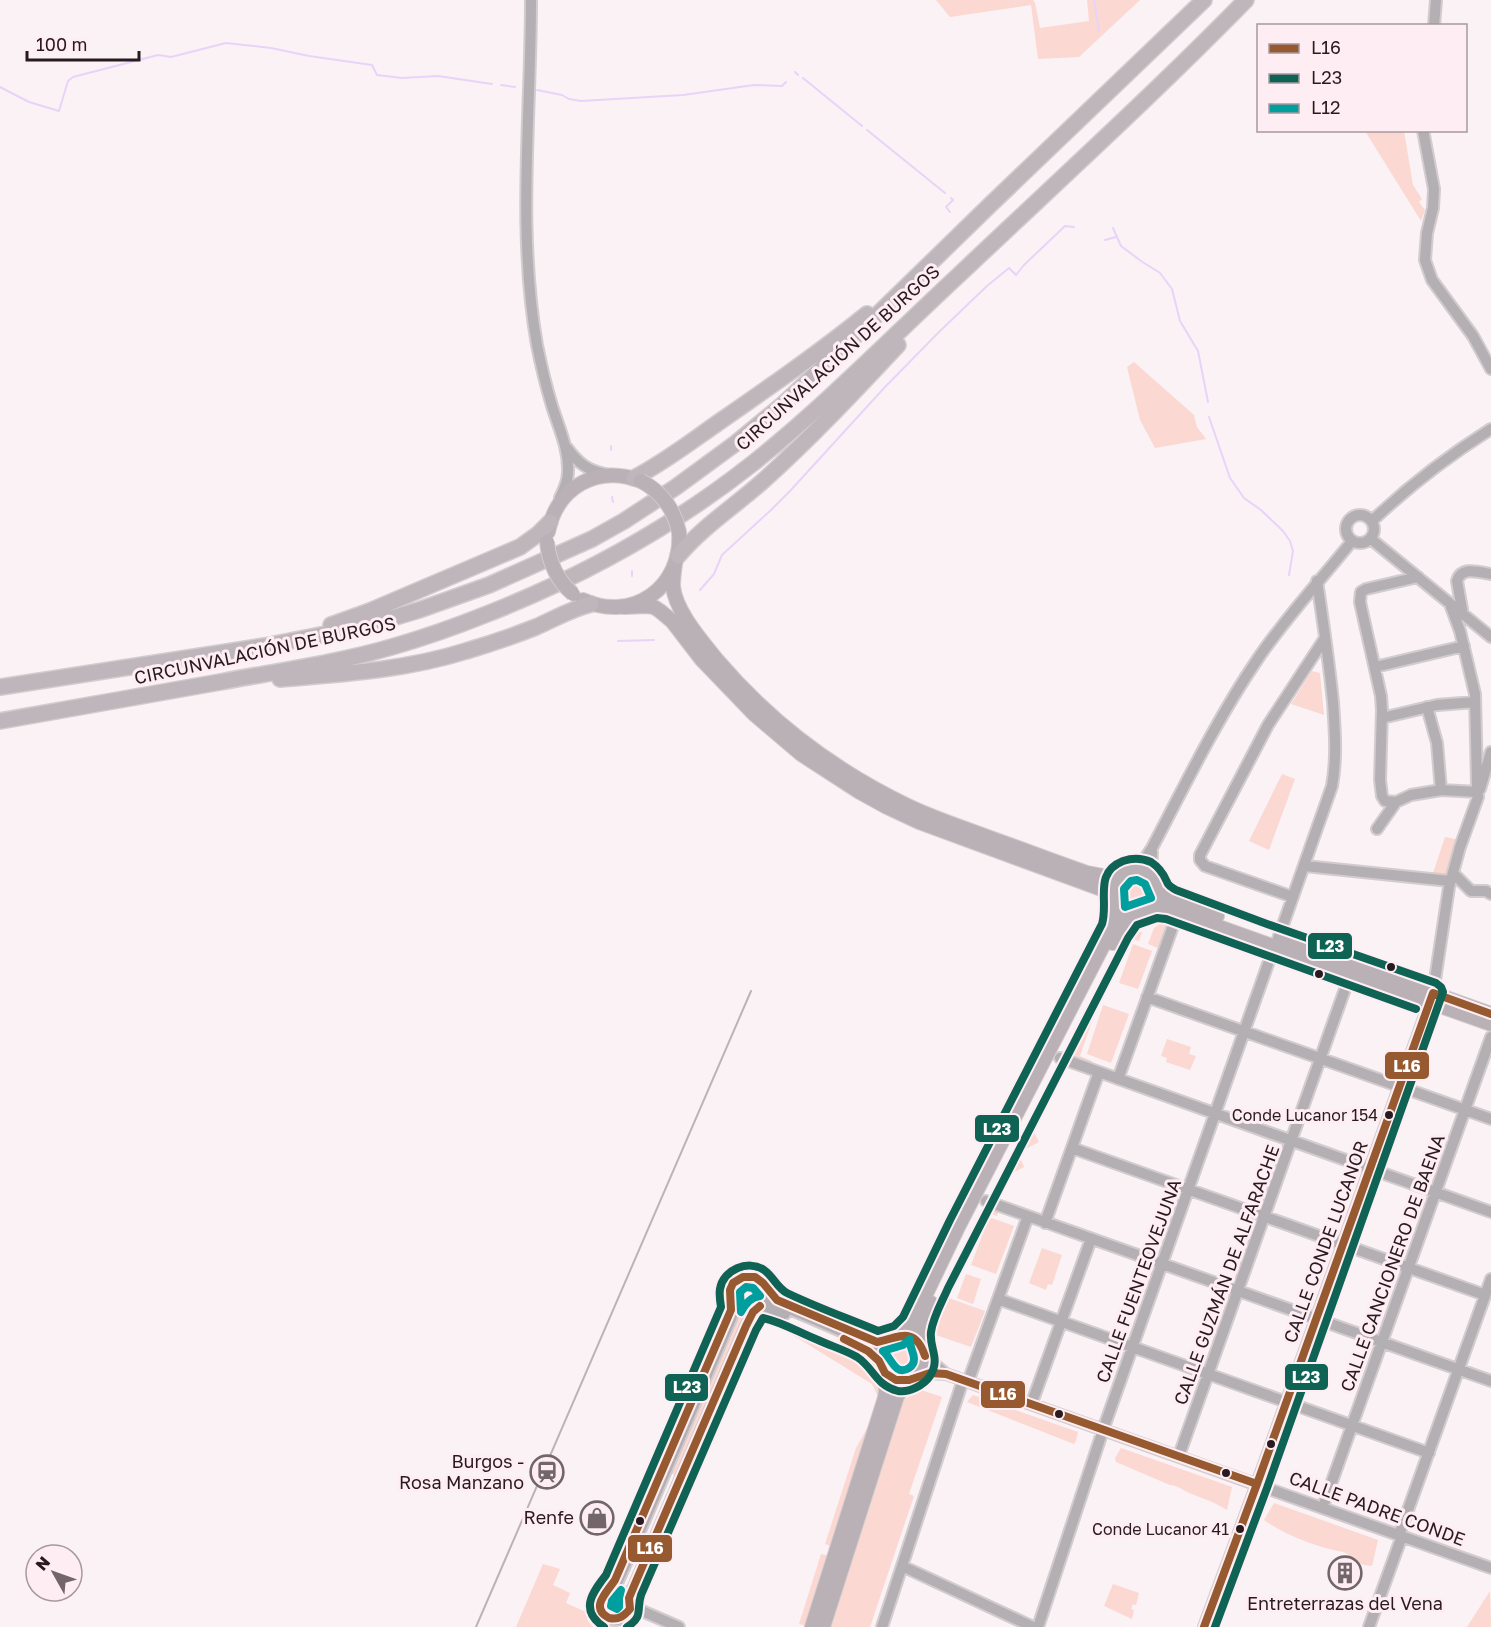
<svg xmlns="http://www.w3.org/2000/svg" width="1491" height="1627" font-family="'Golos Text',sans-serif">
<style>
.green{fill:#fbd8d1}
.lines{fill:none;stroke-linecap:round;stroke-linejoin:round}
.stream{stroke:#e8d4f8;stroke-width:2}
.minor-casing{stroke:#d3ccce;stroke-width:14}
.major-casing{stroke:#d3ccce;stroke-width:16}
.highway-casing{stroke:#d3ccce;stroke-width:18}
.minor{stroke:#b4afb3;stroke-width:10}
.major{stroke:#b9b1b5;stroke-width:14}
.highway{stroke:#beb6bb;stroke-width:15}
.rail{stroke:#bab4b7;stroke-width:2}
.major-bridge-casing{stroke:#d3ccce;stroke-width:16;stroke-linecap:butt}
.major-bridge{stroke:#b9b1b5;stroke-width:14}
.bus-1-casing{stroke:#feeef4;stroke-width:12}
.bus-2-casing{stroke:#feeef4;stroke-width:12}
.bus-3-casing{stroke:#feeef4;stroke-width:12}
.bus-1{stroke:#975a30;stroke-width:8}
.bus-2{stroke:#0e6355;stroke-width:8}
.bus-3{stroke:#009e9d;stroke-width:8}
.bus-dot{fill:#281a1f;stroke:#feeef4;stroke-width:2}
.labels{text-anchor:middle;stroke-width:6;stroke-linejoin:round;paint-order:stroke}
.bus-label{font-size:16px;fill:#281a1f;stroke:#feeef4;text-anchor:end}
.street-label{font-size:18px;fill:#281a1f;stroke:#feeef4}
.poi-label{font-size:18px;fill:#281a1f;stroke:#feeef4;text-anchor:end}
.line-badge{stroke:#feeef4;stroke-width:2}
.badge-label{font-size:16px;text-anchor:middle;font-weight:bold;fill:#fff}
</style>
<rect width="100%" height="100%" fill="#faf2f5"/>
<path class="green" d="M936,0H1033L1035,3L1040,28L1089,21L1087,0H1140L1079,57L1038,59L1031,5L950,17Z
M1365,131H1404L1413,185L1422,199L1419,202L1425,210L1421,221Z
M1134,362L1194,415L1197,427L1206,439L1155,448L1140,420L1127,367Z
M1312,671L1320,673L1324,715L1291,704Z
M1282,774L1295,779L1269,850L1249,841Z
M1445,837L1460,840L1449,872L1446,874L1433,873Z
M1119 892a16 16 0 1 1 32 0a16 16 0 1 1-32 0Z
M1166,920L1171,921L1143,1000L1140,999L1158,948L1148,944L1154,928Z
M1142,932L1139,941L1129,938L1113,980L1108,978L1104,987L1100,985L1127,933Z
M1133,944L1152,951L1138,989L1119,983Z
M1096,993L1101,995L1080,1056L1092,1061L1091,1065L1064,1055Z
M1103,1005L1129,1014L1111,1063L1087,1054Z
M1167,1039L1191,1047L1189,1054L1196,1056L1190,1070L1166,1062L1167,1058L1161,1056Z
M1029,1122L1039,1142L1018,1153L1024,1167L1000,1179Z
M986,1206L999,1210L997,1216L986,1212L967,1263L961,1261L954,1278L949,1276Z
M989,1217L1014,1226L996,1274L971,1265Z
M1042,1248L1062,1255L1052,1285L1048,1284L1046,1290L1029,1283Z
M966,1274L981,1279L973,1304L957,1298Z
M946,1297L985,1311L971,1347L933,1334Z
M738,1312L746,1315L676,1476L668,1472Z
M773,1320L786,1321L866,1355L872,1361L880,1381V1401L872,1384L770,1321Z
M885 1358a16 16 0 1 1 32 0a16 16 0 1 1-32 0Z
M921,1390L942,1397L909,1494L914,1496L870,1627H831L904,1399Z
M973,1395L1078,1432L1076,1441L1074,1444L967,1402Z
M877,1410L833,1547L825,1544L856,1448Z
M1121,1448L1232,1487L1227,1510C1215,1502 1201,1498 1187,1492C1181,1489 1177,1485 1170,1485L1116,1462L1115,1458Z
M1274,1503L1378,1540L1372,1566C1368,1565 1362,1565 1359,1563C1353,1559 1350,1554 1343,1552C1316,1547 1287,1536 1264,1520Z
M821,1554L830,1556L807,1626L799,1624Z
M543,1564L560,1569L553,1585L570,1593L566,1603L586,1612L588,1621L593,1627H516Z
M1113,1584L1139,1593L1136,1605L1133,1604L1131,1609L1134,1610L1132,1619L1104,1606Z
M1490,1591L1491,1627H1467Z"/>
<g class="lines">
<path class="stream" d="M1094,0L1099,31
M795,72L798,75
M803,78L862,126
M501,85L515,87
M0,87L29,102L59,111L68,81L73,77L158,55L171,57L226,43L271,48L309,56L372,65L377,75L402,78L438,76L492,84
M537,90L562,95L569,99L581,101L683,95L754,85L782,86L786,82
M867,130L945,193
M950,212L946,207L953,200L951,198
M1113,228L1121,246L1141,261L1160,273L1172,289L1180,321L1198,351L1208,402
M1105,240L1116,237
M1209,417L1230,478L1244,498L1261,510L1283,531L1290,541L1293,551L1289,575
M611,446V450
M612,497L613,502
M632,576V571
M700,590L714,574L722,555L771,510L790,491L885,387L939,332L987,286L1009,268L1016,275L1024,265L1065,226L1074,227
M618,641L654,640"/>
<g class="minor-casing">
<path id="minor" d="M531,0C531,115 517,231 537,345C541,365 546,386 552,406C559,428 569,449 568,472C568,482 564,490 560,498
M1434,26L1436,0
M1423,130L1434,189L1433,208L1427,233L1425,260L1432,280L1473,336L1491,369
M567,448C578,463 587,470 605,474
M1346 529a14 14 0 1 1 28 0a14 14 0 1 1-28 0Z
M1372,521C1409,486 1448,456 1491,429
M1371,539L1491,637
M1418,577L1366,589L1361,592L1360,602L1381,696L1382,710L1380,780L1382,796L1385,801L1396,802L1411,795L1441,790L1478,792
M1463,615L1457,581C1461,566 1479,572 1491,574
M1375,667L1464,646
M1427,707L1437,743L1441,790
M1382,718L1437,705L1475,702
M1480,789L1491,752
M1377,829L1396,802
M1305,866L1450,881
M1132,869L1144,860L1152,848C1185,785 1217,719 1257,660C1286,617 1320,581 1352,541
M1453,873L1471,891H1486L1491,894
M1151,875L1152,852
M1293,897L1205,866L1200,860V855L1268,725L1325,638
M1278,939L1332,786C1337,758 1335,731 1333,702C1329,662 1323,621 1317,581
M1147,997L1491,1119
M1060,1058L1491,1212
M1118,1079L1178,912
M1072,1148L1485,1295
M986,1201L1491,1381
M1045,1223L1099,1072
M734 1295a15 15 0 1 1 30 0a15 15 0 1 1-30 0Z
M764,1293L769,1298L778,1304L862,1340L872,1342L888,1340
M998,1299L1429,1453
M760,1306H765L785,1314
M849,1341L868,1351L879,1361
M925,1356L946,1374
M915,1377L930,1373L946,1374L1491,1568
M968,1382L1028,1216
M1034,1397L1091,1239
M1181,1450L1350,975
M1325,1501L1491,1037
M1399,1535L1491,1279
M902,1566L1033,1627
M600 1605a15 15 0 1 1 30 0a15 15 0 1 1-30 0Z
M611,1590L617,1583L628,1559L731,1319L736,1302
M629,1598L746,1326L757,1308
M630,1603L642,1611L679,1627
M882,1627L963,1380
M1038,1627L1103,1430L1274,947
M1204,1627L1257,1484L1433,993L1449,887L1460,847L1478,797L1477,784L1475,694L1460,631L1450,604
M1369,1627L1402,1536"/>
</g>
<g class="major-casing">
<path id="major" d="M548,532C557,487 597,464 641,481
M675,564C674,571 673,579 673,586C675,611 702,641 717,660C769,721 835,771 908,806C935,819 964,828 993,839C1024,850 1055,862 1087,873L1108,877L1123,873
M583,600C633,623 683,587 679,532
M624,607L647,606L654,607L660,611L672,621L702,660L754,714L801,754L858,791L887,807L919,822L1104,890L1113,895
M1113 892a23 23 0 1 1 46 0a23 23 0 1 1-46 0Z
M1159,891L1171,899L1217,916
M1153,908H1165L1174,911L1491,1024
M1283,940L1491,1014
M1113,943L1119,932L1132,915
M899,1335L912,1323L959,1225L1112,928L1115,916V902
M879 1358a23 23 0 1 1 46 0a23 23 0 1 1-46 0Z
M920,1344L921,1326L931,1303
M812,1627L885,1398L886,1391L885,1373
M823,1627L897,1396L909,1380"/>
</g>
<g class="highway-casing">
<path id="highway" d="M634,478C665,462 693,440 722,420C771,386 820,352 867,314
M678,556C702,527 735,506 763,481C811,438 854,392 898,345
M331,625L370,611L520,547L538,534L550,522
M280,679C342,674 406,670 466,651C490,644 513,636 536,627C554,619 571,609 591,604
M0,687L265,646L366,626L419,610L489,585L592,539L624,521L676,487L736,443L781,406L838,353L990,205L1204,0
M0,721C73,708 147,695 220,682C278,671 338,663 395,646C426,637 457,626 487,614C581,577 672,527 752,464C826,405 892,337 961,273C1056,183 1154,94 1246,0"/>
</g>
<use href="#minor" class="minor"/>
<use href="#major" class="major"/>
<use href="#highway" class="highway"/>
<path class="rail" d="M476,1627L751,991"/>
<g class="major-bridge-casing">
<path id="major-bridge" d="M641,481C662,492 674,509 679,532
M547,542C549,564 557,580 573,594"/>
</g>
<use href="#major-bridge" class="major-bridge"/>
<g class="bus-1-casing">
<path id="bus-1" d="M760,1306L753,1312L746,1326L634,1586L629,1598L630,1609C624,1616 619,1620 609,1618C589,1608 607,1592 615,1580L731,1310L730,1290L733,1283L743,1277H755L763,1283L777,1300L877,1342
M844,1339L868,1351L879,1361L885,1373L896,1380H909L930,1373L946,1374L1257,1484
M877,1342C900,1337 915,1326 925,1356
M1204,1627L1257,1484L1433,993L1491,1014"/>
</g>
<g class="bus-2-casing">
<path id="bus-2" d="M604,1627C579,1610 592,1593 606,1575L721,1307C720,1301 719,1295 720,1289C723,1270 748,1259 764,1270C773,1276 777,1288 787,1293C816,1307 847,1318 878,1331L894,1326L903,1317L950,1220L1102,924C1109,901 1093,873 1123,861C1132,858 1142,858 1151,862C1157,866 1163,873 1166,880C1167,881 1167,883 1168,884C1170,887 1173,888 1176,890L1267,924L1436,983L1441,987L1443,992L1267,1488L1215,1627
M627,1627C644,1616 636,1610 641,1595L756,1330L763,1318C782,1322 800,1333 818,1340C831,1346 845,1350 857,1357C874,1368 875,1385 898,1391C909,1393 924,1385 930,1376C941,1358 929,1349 931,1332C933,1317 942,1302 948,1288L1128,938L1137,925L1157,918L1166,919L1416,1009"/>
</g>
<g class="bus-3-casing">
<path id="bus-3" d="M1137,880L1145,884L1151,898L1125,907L1124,889L1131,881Z
M746,1287L753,1288L760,1296C751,1297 745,1304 741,1312L740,1292Z
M910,1339C909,1347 914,1352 914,1359C914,1362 912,1366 909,1368C895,1377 891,1357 883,1351L903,1345Z
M621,1590L619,1598V1607L617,1609L611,1606L612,1601Z"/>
</g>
<use href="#bus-1" class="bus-1"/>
<use href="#bus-2" class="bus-2"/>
<use href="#bus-3" class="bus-3"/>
</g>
<defs>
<g id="station-ring" transform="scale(1.725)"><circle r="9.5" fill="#feeef4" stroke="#72666a" stroke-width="1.5"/><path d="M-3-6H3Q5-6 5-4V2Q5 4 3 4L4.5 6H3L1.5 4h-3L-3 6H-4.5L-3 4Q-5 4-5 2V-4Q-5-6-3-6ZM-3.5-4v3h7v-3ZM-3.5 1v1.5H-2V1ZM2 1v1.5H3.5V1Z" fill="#72666a"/></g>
<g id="shop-ring" transform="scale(1.725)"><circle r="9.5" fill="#feeef4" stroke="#72666a" stroke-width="1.5"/><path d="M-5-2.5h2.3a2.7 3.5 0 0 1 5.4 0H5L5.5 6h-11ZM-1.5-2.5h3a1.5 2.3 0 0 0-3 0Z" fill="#72666a"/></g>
<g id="building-ring" transform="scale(1.725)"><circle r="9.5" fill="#feeef4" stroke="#72666a" stroke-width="1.5"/><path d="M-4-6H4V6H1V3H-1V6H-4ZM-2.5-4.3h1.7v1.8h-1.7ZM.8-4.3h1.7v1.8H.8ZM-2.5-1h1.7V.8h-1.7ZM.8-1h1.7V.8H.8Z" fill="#72666a"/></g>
</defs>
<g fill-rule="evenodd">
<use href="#station-ring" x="547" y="1472"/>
<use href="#shop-ring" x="597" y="1518"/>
<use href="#building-ring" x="1345" y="1573"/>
</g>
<g class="bus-dot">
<circle cx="1391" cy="967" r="5"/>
<circle cx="1319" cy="974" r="5"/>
<circle cx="1389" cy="1115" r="5"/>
<circle cx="1059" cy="1414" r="5"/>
<circle cx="1271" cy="1444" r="5"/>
<circle cx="1226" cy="1473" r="5"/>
<circle cx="640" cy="1521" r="5"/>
<circle cx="1240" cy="1529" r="5"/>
</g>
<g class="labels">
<g class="bus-label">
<text x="1378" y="1121">Conde Lucanor 154</text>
<text x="1229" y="1535">Conde Lucanor 41</text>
</g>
<g class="street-label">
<text transform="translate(838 358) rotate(-42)" y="6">CIRCUNVALACIÓN DE BURGOS</text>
<text transform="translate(265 651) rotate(-12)" y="6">CIRCUNVALACIÓN DE BURGOS</text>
<text transform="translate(1326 1242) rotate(-70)" y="6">CALLE CONDE LUCANOR</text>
<text transform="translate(1393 1263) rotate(-70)" y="6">CALLE CANCIONERO DE BAENA</text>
<text transform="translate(1227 1275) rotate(-70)" y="6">CALLE GUZMÁN DE ALFARACHE</text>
<text transform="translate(1139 1281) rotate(-70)" y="6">CALLE FUENTEOVEJUNA</text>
<text transform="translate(1377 1509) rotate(20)" y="6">CALLE PADRE CONDE</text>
</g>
<g class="poi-label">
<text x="524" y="1468">Burgos -<tspan x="524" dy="21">Rosa Manzano</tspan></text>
<text x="574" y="1524">Renfe</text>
<text x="1345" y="1610" text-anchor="middle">Entreterrazas del Vena</text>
</g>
</g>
<g class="line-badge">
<rect x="1307" y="932" width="46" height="28" rx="6" fill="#0e6355"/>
<rect x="1384" y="1051" width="46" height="29" rx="6" fill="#975a30"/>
<rect x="974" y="1114" width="46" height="29" rx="6" fill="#0e6355"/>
<rect x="1284" y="1363" width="45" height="28" rx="6" fill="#0e6355"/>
<rect x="664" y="1373" width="45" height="29" rx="6" fill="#0e6355"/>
<rect x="980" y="1380" width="46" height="29" rx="6" fill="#975a30"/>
<rect x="627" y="1534" width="46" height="29" rx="6" fill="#975a30"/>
</g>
<g class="badge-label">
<text x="1330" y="952">L23</text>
<text x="1407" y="1072">L16</text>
<text x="997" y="1135">L23</text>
<text x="1306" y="1383">L23</text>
<text x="687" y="1393">L23</text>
<text x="1003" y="1400">L16</text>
<text x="650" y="1554">L16</text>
</g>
<rect x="1257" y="24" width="210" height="108" fill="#feeef4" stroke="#a8999f" stroke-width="1.5"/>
<rect x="1269" y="44" width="30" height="9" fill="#975a30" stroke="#a8999f" stroke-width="1.5"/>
<text x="1311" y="54" font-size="18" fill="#281a1f">L16</text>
<rect x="1269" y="74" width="30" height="9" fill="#0e6355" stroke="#a8999f" stroke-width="1.5"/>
<text x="1311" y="84" font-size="18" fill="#281a1f">L23</text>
<rect x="1269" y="104" width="30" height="9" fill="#009e9d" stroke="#a8999f" stroke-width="1.5"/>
<text x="1311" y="114" font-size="18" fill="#281a1f">L12</text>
<g transform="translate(54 1573) rotate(310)"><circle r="28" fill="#feeef4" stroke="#a8999f" stroke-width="1.5"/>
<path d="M0-4.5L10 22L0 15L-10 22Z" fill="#72666a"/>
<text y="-9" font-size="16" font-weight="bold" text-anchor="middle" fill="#281a1f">N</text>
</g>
<path d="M27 51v9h112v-9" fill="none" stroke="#281a1f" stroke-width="3"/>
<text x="36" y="51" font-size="18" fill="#281a1f" stroke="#feeef4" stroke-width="4.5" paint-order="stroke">100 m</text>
</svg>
